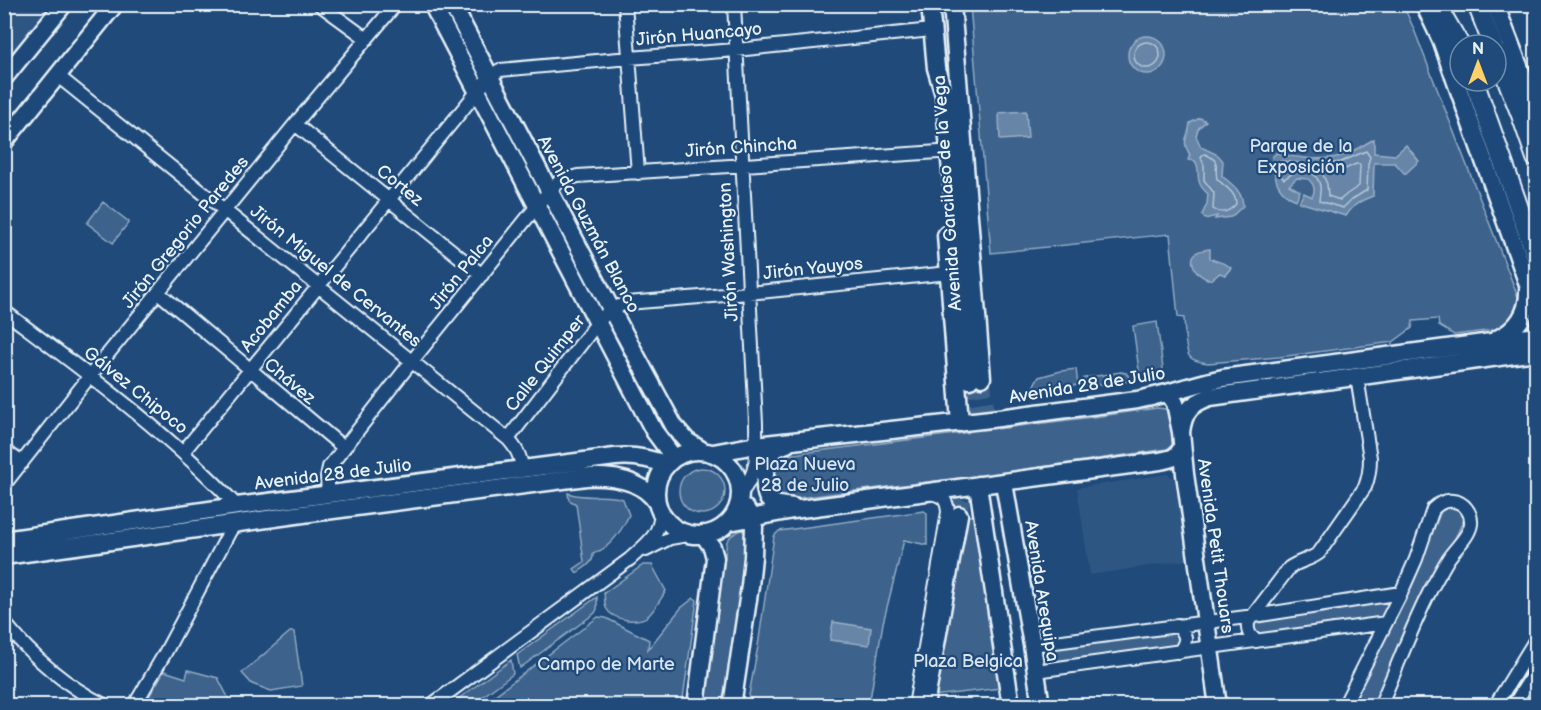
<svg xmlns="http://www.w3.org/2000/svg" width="1541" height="710" font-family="'Balsamiq Sans',sans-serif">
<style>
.built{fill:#2e5683}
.green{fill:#3c628c;stroke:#92aac2;stroke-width:1.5}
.water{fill:#6685a7;stroke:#9ab0c7;stroke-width:1.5}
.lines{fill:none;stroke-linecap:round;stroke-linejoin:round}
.shore{stroke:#b4c6d8;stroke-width:1.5}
.major-tunnel{stroke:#3d638d;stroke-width:16;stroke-dasharray:16 8;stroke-linecap:butt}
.minor-casing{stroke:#e8f1f8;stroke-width:16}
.major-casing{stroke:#e8f1f8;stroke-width:21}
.highway-casing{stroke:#e8f1f8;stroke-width:22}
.minor{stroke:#1f4a7a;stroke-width:12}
.major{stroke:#1f4a7a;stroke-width:16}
.highway{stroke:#1f4a7a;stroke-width:18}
.labels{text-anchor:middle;stroke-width:4.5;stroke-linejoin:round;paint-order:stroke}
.street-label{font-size:18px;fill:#e8f1f8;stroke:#1f4a7a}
.park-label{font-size:18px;fill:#d7e3ed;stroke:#1f4a7a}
</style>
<rect width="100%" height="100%" fill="#1f4a7a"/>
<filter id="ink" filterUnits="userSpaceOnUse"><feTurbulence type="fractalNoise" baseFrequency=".0167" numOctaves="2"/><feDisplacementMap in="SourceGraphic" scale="12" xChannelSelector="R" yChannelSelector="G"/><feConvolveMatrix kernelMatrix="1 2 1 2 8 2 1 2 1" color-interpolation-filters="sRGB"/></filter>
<g filter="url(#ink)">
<path class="built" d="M5,5H53L5,64Z
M1167,474L1174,478L1187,560L1090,575L1077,488Z"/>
<path class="green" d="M970,5H1403L1413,27L1522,307L1509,328L1454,335L1439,326L1438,319L1413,321L1412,328L1393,342L1279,357L1208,363C1202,362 1195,362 1190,357C1184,350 1185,327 1184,318L1178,317L1170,234L991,253Z
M103,202L129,222L113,243L87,223Z
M1157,322L1163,369L1154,377L1140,378L1133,326Z
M1076,369L1078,385L1032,390L1036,381L1039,377L1061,371Z
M1121,372L1126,373L1132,381L1086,386L1084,378Z
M1157,408L1166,409L1170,415L1173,444L1167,449L993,474L789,499L778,497C775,490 775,469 778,461C780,457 781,457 785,455L1101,416Z
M679 491a23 23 0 1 1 46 0a23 23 0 1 1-46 0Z
M568,493C586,500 605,493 623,499L629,515C622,530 610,548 593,554C594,563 584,568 577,573L574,569L584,562L576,504L569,500Z
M1446,506C1456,506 1460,509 1465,517L1376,705L1350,706L1406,596L1442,509Z
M924,511L927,513V545L904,540L883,623L869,705L747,706L758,646L774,536L779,531Z
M975,515L1001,688L933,696L966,516Z
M741,530L745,532L748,538L728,705L704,706L727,541L732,535Z
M643,565H652L666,591C661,598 656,608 649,615C639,624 613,621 606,608C604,603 605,598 604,593Z
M597,597V609L595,613L520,668L517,655Z
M694,598L697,600L682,705H482L598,617L606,618L649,640L648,649L681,608Z
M1393,600L1382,617L1257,634L1252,633V621Z
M1179,631L1181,644L1174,648L1041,664L1040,647Z
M290,632H294L302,686L271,691L252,684L242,673Z
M511,660L513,674L471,705H450Z
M188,670L218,678L232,705H144L164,671L186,678Z"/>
<path class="water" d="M1128 55a19 19 0 1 1 38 0a19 19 0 1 1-38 0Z
M1026,111L1028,138L1000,140L999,113Z
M1200,118L1206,121L1198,129L1196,136L1201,147L1218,155L1223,161L1222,176C1232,184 1243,192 1243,206L1231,217L1215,219L1217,216L1205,219L1202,215L1207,204L1208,194C1204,190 1200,187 1199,181C1197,174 1200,168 1195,161L1188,160L1190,155C1180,138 1189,139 1190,123Z
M1374,139V153L1395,155L1406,145L1419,161L1405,174L1395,163H1374L1373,196C1361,200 1353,205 1346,216L1299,202L1304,193L1312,197C1316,190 1314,184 1308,179L1297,178L1289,185L1300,191L1296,200C1275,191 1275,178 1272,157L1276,153C1295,158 1324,162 1344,155C1354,151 1364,145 1374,139Z
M1210,249V258C1216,262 1225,262 1231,268L1225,275L1220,273C1218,274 1215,278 1212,279C1202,282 1185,262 1196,253C1200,250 1205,250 1210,249Z
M833,622L871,628L869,645L830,640Z"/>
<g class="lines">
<path class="shore" d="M1134 55a13 13 0 1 1 26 0a13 13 0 1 1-26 0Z
M1366,151L1370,157L1368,164L1367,190L1351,200L1343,208L1319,201C1319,197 1321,191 1320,186C1316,166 1296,170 1284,179L1281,176L1279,164L1281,161L1315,165L1341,162Z
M1205,154C1222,162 1214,164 1217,179C1225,187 1236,192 1236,204C1229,212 1222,215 1213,209L1214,193L1204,180V165L1201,158L1202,155Z
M1356,164H1359L1360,166L1359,186L1347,194L1340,200L1328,196L1327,184L1323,175L1324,172L1345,169Z"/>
<path class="major-tunnel" d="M982,378L999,496
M970,380L987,498
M959,515L973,438"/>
<g class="minor-casing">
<path id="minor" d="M319,4L367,39
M625,4L638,173
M734,4L756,423C756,451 760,470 741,493
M58,76L508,439C516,448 521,456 522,469
M295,124L482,275
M159,293L344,448
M4,311C85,372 168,432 237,506
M508,439L598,322L611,309L627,303L749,293L949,273
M4,450L22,463
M183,452L490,76L500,70L629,58L736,50L932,30
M4,485L90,376L295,124L396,4
M328,494L327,477L329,467L412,361L549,191L560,181L578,176L939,152
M646,550L670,538L693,534
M4,622C32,657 66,686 106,706
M1177,625C1187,635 1188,640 1179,652
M1257,641C1249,636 1247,631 1248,622L1289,568C1298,561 1310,560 1319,553L1365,487C1369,477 1370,469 1370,458L1357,377
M1032,645L1254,616L1401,593
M1036,671L1386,623
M134,706L165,653L230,531L233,527L240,523
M430,706L630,559C646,544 660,536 661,512
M915,706L948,512C947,499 942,495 930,493
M1344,706L1401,593L1416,559L1433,509C1439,503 1445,500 1453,501C1464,502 1472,513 1471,524C1469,537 1455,548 1448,559C1442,569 1436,580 1430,591C1411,628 1397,668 1380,706
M1495,706L1536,639
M1513,706L1536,670"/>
</g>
<g class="major-casing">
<path id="major" d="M432,4L654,431L674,458
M452,4L611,309L674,426L687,441L703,451
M930,4L936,68L944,95L970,380
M952,4L982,378
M1424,4L1441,40L1536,307
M1495,4L1536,110
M4,78L64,4
M4,142L115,4
M946,235L960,423
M1497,339C1518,329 1529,313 1528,289
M1168,393L1175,403L1181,432L1185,474L1218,706
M1181,432C1184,411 1190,404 1210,397L1536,352
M787,444C781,446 774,449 770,454C764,461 762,494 770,501C776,506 786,506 793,507
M656 493a42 42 0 1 1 84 0a42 42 0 1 1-84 0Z
M713,453L756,445L991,419L1137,400C1166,395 1193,384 1223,378L1536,336
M1004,483L1032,645L1041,706
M978,485L1011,706
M729,522L793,510L1160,461C1171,459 1177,458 1182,447
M4,540L237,506L615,457C633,455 649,458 667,465
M4,556L310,513L586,477C611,476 642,479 657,503
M696,706L715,558L712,547L703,534
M732,706L750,586L753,557L754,527L751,517L746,509
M925,706L959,515"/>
</g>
<g class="highway-casing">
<path id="highway" d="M1436,4L1460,45
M1477,4L1493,45
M1496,52L1521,115L1536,158
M1474,81L1536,256"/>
</g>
<use href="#minor" class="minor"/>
<use href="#major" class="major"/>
<use href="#highway" class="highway"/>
</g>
</g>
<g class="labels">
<g class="street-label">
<text transform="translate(699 34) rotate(-5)" y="6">Jirón Huancayo</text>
<text transform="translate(741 147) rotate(-4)" y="6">Jirón Chincha</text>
<text transform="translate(400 185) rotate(39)" y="6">Cortez</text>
<text transform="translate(947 193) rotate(-94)" y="6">Avenida Garcilaso de la Vega</text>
<text transform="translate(589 224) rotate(62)" y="6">Avenida Guzmán Blanco</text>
<text transform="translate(185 232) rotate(-51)" y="6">Jirón Gregorio Paredes</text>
<text transform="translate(728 252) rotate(-93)" y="6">Jirón Washington</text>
<text transform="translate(813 268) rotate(-6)" y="6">Jirón Yauyos</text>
<text transform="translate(461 272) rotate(-51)" y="6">Jirón Palca</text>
<text transform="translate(336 276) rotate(39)" y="6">Jirón Miguel de Cervantes</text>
<text transform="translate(271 316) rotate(-51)" y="6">Acobamba</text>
<text transform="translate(545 363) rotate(-52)" y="6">Calle Quimper</text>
<text transform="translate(290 381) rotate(40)" y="6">Chávez</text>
<text transform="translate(1087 385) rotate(-9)" y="6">Avenida 28 de Julio</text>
<text transform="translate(136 390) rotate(39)" y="6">Gálvez Chipoco</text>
<text transform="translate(333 474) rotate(-7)" y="6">Avenida 28 de Julio</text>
<text transform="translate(1216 546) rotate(82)" y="6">Avenida Petit Thouars</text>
<text transform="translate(1042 591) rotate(81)" y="6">Avenida Arequipa</text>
</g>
<g class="park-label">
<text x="1301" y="152">Parque de la<tspan x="1301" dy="21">Exposición</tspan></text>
<text x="805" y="470">Plaza Nueva<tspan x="805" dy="21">28 de Julio</tspan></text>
<text x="968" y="667">Plaza Belgica</text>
<text x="606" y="670">Campo de Marte</text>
</g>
</g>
<rect width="1541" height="710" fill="none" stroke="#1f4a7a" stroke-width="24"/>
<rect x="12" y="12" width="1517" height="686" fill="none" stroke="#e8f1f8" stroke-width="2" filter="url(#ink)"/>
<g transform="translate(1478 63)"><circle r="28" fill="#1f4a7a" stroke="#6f8dac" stroke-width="1.5"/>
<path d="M0-4.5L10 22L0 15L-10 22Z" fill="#ffd166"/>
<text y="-9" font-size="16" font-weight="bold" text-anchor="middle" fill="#e8f1f8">N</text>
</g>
</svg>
